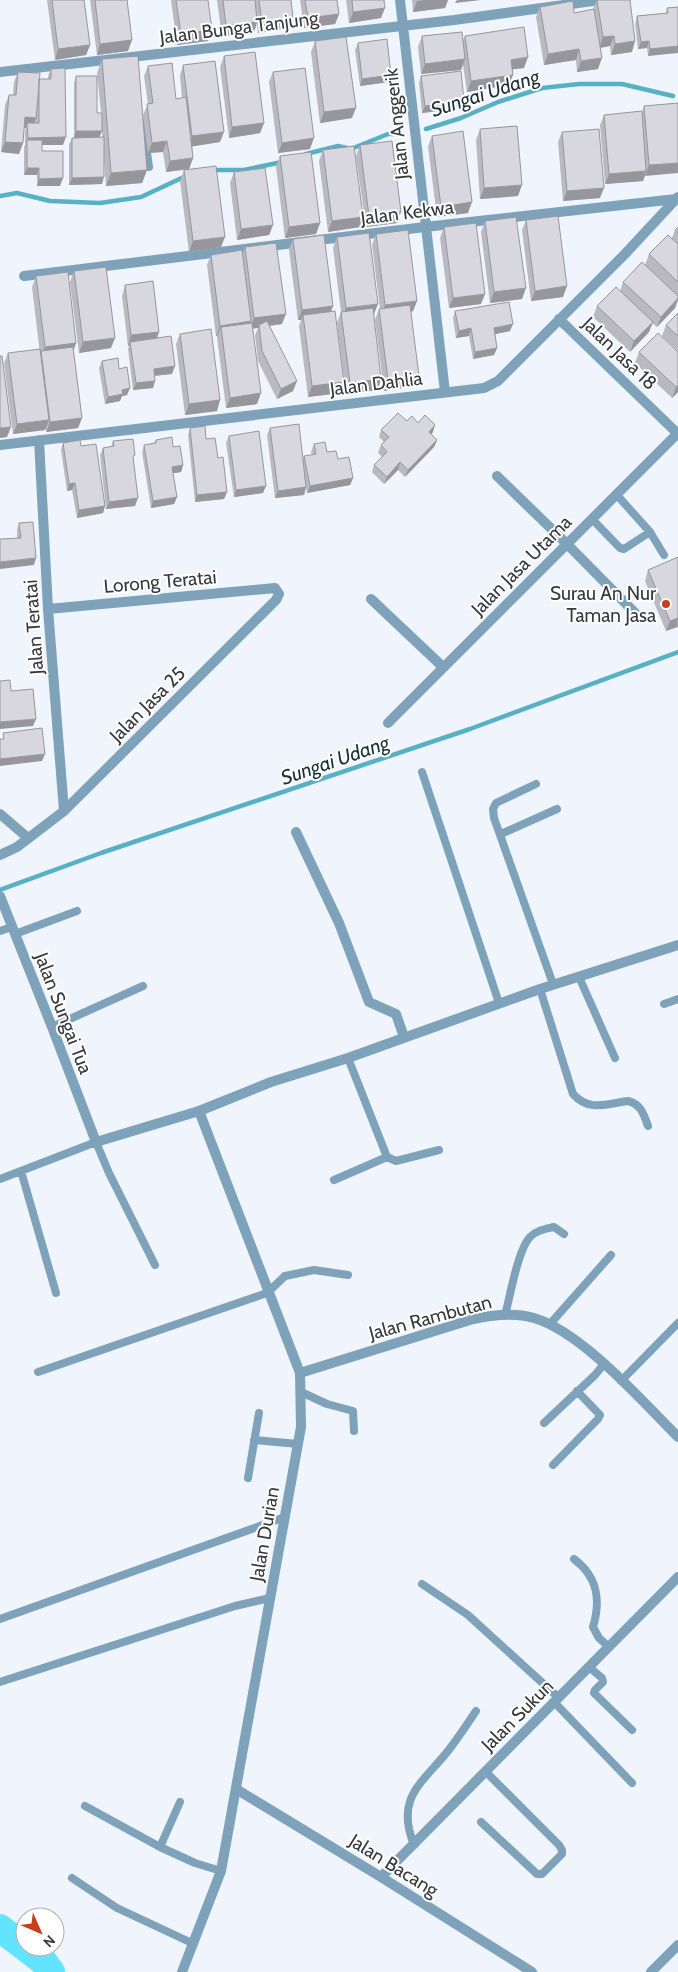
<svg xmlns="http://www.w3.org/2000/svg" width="678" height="1972" font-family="Cabin,sans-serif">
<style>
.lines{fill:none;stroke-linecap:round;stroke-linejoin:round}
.stream{stroke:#56b1c4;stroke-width:4.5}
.river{stroke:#63e4fe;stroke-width:28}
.service{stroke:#7fa2bb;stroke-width:8}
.minor{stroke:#7fa2bb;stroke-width:10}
.tertiary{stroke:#7fa2bb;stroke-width:10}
.wall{fill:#bab9c1;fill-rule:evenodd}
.shaded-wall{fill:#97969d}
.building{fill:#d8d7e0;stroke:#97969d}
.poi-dot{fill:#c73e1c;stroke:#fff;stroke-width:2}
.labels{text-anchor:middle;stroke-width:4;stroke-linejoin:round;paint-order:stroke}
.street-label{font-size:19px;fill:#37393c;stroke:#fff}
.poi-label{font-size:19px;fill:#37393c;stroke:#fff;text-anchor:end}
.water-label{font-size:20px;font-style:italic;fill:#193035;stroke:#fff}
</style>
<rect width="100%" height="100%" fill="#eff4fd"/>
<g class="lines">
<path class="stream" d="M426,129L461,118L498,102L542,88L579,84H622L673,96
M306,154L338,146L351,149L388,134H396
M211,170H244L282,162
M0,196L17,193L50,201L100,203L141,197L186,176
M0,890L101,853L470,729L678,652"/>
<path class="river" d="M0,1928L43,1961L51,1972"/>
<path class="service" d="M143,123L149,167
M616,494L650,532L664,555
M592,519L620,548L624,549L650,532
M422,772L499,1003
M536,784L496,803L493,809L494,818L553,984
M501,834L557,809
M0,931L12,927
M15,934L77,911
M579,977L615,1058
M540,989L573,1094C589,1112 606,1104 628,1101C641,1104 644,1115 648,1126
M664,1004L678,999
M52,1027L143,986
M348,1058L387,1157L396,1161L439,1150
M21,1171L56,1293
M0,1179L96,1142L109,1173L155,1265
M334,1180L387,1157
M505,1315C510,1297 518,1249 530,1237C537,1230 545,1229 554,1227L564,1234
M550,1324L611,1255
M38,1372L267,1293L285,1276L314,1270L348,1275
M621,1381L678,1323
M301,1392L327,1404L353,1411L354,1431
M544,1423L595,1375L604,1364
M254,1440L298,1444
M553,1465L598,1419L600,1415L577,1391
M248,1478L259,1413
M574,1559C598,1577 601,1600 593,1627L599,1638L609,1647
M422,1584L468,1615L559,1698
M0,1619L285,1517
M589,1667L602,1678L603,1682L595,1690L594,1693L632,1730
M0,1682L235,1606L270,1598
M554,1702L632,1783
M180,1802L160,1847L195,1863L221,1871
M85,1806L160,1847
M481,1822L537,1874H542L562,1854V1850L559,1845L486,1772
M414,1845C394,1795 425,1782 451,1747C460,1735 468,1723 476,1711
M72,1878L117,1908L194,1944"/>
<path class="minor" d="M400,0L445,392
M0,72L454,20L600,0
M24,276L425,227L676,199
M559,319L677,433
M39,440L48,609L64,811
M0,445L484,388L498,381L625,254L678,197
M497,476L567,544L640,618
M371,599L443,667
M388,723L678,433
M0,814L28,838
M296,832L339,923L369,1002L396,1014L404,1037
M0,855L17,847L64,811L276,600L279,594L275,588L48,609
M0,896L52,1027L96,1142L199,1111
M300,1373L470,1320C491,1315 513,1312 534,1318C582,1332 642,1401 678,1437
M236,1789L381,1877L532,1972
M381,1877L678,1577
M651,1972L678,1945"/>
<path class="tertiary" d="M182,1972L221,1871L301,1427L300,1373L199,1111L271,1082L348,1058L540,989L678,945"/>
</g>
<path class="wall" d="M47,0H84L90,45L86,55L55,60Z
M90,0H127L128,51L97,55Z
M171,0H208V41L177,45Z
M217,0H291L289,28L258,33L257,23L254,32L222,37Z
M300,0H337L339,14L335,24L304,28Z
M346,0H384L381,18L349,23Z
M412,0H448L445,8L413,12Z
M597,0H630L632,52L611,55L610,46L600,48L598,69L577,72L576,60L544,65L536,17L540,7L574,13L593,9Z
M678,7L648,56L647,48L638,49L635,24L637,16L666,13L667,8Z
M422,36L463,40L465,36L524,68L513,69L509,85L467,92L463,65L461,70L421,74L418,47Z
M315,41L352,118L320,123L311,52Z
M358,43L389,82L360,86L355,50Z
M224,56L264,123L260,133L229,138L220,67Z
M102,59L147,170L142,183L106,186L104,159L102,184L69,185V145L72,138H74V83L76,76L97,113H101L97,73ZM102,129V137L99,138Z
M183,65L220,142L192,146L193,158L189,169L166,172L163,152L148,153L143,115L148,104L144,76L148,66L176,99L182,98L180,76Z
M51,69L63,145H42V151L60,186H37V175H24V147L25,145V131L26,128H24L23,143L19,154L1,152L5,105L9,95H13L14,82L18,72L39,79H48V76Z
M273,72L310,149L278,153L269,82Z
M421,76L461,108L422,113L419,83Z
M678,103L643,181L605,184L600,125L604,115L642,113L644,106Z
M480,129L518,196L480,199L476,140Z
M562,132L600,198L563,201L558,142Z
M432,136L468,213L437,217L428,146Z
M360,145L397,223L366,227L356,156Z
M323,150L360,227L328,232L319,161Z
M280,156L320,223L316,234L285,238L276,167Z
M184,170L221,247L189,252L180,181Z
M234,172L273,225L269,235L237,240L230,183Z
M526,220L563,297L531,301L522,230Z
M485,221L522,299L490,303L481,232Z
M444,227L481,304L449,308L440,238Z
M678,227V301L675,308L657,327L652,323L649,332L630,352L593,317L597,306L620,291L623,282L645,265L649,254L672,238L675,230Z
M376,234L417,301L413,311L411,312L415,386L384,391L375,320L379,309H380L372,245Z
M337,237L374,314L378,390L346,394L337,323L341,312L333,248Z
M293,239L333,306L331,312L340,393L308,397L299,326L301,320H298L289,250Z
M245,247L282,324L270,326L293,391L277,399L258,361L255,335L258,328H253L257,404L226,408L217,337V336H216L207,265L211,255L243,253Z
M74,271L111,348L79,353L70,282Z
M36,276L73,351L82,418L78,428L46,432V427L45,430L13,434L4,363L8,353L40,354L32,287Z
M125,285L157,338L172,374L155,376L153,388L133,390L128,349L129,346H128L122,296Z
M455,311L510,331L495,334L497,348L494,355L473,359L469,336L456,338L453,318Z
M678,313V351L662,336L666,325Z
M180,334L220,400L217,411L185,415L176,344Z
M639,352H678V392L672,398L635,363Z
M102,361L119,369L127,395L122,396L120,401L105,404L99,368Z
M407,421L418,423L433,432L431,434L437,440L434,447L405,477L398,470L384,484L372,472L374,465L382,457L378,453L381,445L384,442L379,437L381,430Z
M190,428L206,439L218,458L227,492L224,499L195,502L188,435Z
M270,428L303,460L304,456L312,455L311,452L314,444L338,459L353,478L350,485L307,493L306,487L304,495L275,498L267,435Z
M229,436L263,493L234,497L226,443Z
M156,440L173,447L183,465L181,472L173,473L177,497L174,504L151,508L142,452L144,445L154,443Z
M113,441L133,460L135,506L106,509L100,455L103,448L111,447Z
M63,443L81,446L105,506L103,513L77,518L72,490L67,491L61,450Z
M19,523L34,565L17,538V530Z
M678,557V628L677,627L666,631L645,581L648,570Z"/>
<path class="shaded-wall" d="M426,0H448L445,8L413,12L417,1Z
M457,0H481L455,3Z
M385,8L381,18L349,23L353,12Z
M339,14L335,24L304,28L308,18Z
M293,18L289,28L258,33L262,22Z
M257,22L254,32L222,37L226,26Z
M212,30L208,41L177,45L181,34Z
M614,36L610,46L599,48L603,37Z
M132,40L128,51L97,55L100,44Z
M635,41L632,52L611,55L615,44Z
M649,41L647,48L638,49L641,42Z
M90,45L86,55L55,60L58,49Z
M678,46V53L648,56L650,49Z
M579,49L576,60L544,65L548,54Z
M528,57L524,68L507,70L511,60Z
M602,58L598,69L577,72L581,61Z
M465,59L461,70L421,74L425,64Z
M391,75L389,82L360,86L362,79Z
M513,75L509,85L467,92L471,81Z
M464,101L461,108L422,113L425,106Z
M356,108L352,118L320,123L324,112Z
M25,117L36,118L32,129L27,123L26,128H21Z
M264,123L260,133L229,138L232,127Z
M76,131H102L99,138H74Z
M224,132L220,142L189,147L192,136Z
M66,137L63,145H27L28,138Z
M314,138L310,149L278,153L282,143Z
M167,141L163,152L148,153L152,143Z
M5,142L23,143L19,154L1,152Z
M193,158L189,169L166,172L170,161Z
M678,163V173L645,176L649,165Z
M27,168H39L37,175H24Z
M147,170L142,183L106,186L111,173Z
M646,171L643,181L605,184L609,174Z
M104,177L102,184L69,185L72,178Z
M63,178L60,186H37L39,179Z
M522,185L518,196L480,199L484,188Z
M604,188L600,198L563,201L567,191Z
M472,202L468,213L437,217L441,207Z
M401,212L397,223L366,227L369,216Z
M363,217L360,227L328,232L332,221Z
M320,223L316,234L285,238L289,227Z
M273,225L269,235L237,240L241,229Z
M225,237L221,247L189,252L193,241Z
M567,286L563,297L531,301L535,291Z
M526,288L522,299L490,303L494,292Z
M485,294L481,304L449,308L453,298Z
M678,298L675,308L657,327L661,317Z
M417,301L413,311L381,316L385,305Z
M378,304L374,314L342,319L346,308Z
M333,306L329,316L303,315L301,320H298L302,310Z
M286,314L282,324L259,327V325L258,328L250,329L254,318Z
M251,321L247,332L221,327L217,336H216L220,326Z
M653,322L649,332L630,352L634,341Z
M513,324L510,331L491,335L494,328Z
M471,328L469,336L456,338L459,331Z
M159,332L156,342H130L129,346H128L131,335Z
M115,338L111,348L79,353L83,342Z
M76,343L73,353L42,355L45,347Z
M497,348L494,355L473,359L475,352Z
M175,366L172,374L151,376L154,369Z
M419,376L415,386L384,391L388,380Z
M381,379L378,390L346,394L350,383Z
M155,381L153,388L133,390L136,383Z
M297,381L293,391L277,399L281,389Z
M344,382L340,393L308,397L312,386Z
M678,385V392L672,398L676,387Z
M130,388L127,395L122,396L120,401L105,404L108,397L122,390Z
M261,393L257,404L226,408L230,398Z
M220,400L217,411L185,415L189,404Z
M82,418L78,428L46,432L50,422Z
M49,420L45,430L13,434L17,424Z
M435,425L433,432L426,439L429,432Z
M11,427L7,437L0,438V428Z
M437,440L434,447L405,477L408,470Z
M400,462L398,470L384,484L387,477Z
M183,465L181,472L169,474L172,467Z
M353,478L350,485L307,493L310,486Z
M75,483L72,490L67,491L69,484Z
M266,486L263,493L234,497L236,490Z
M306,487L304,495L275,498L278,491Z
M227,492L224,499L195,502L197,495Z
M177,497L174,504L151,508L153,501Z
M138,498L135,506L106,509L109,502Z
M105,506L103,513L77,518L79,510Z
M36,558L34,565L0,569V562Z
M678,618L677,627L666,631L670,621Z
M36,719L33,726L0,729V722Z
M45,754L42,761L0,766V759Z"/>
<path class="building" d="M52,0H84L90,45L58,49Z
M95,0H127L132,40L100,44Z
M176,0H208L212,30L181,34Z
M223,0H255L257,22L226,26Z
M259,0H291L293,18L262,22Z
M305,0H337L339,14L308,18Z
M352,0H384L385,8L353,12Z
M597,0H630L635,41L615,44L614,36L603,37Z
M573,1L574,13L594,9L602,58L581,61L579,49L548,54L540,7Z
M678,7V46L650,49L649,41L641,42L637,16L668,13L667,8Z
M524,27L528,57L511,60L513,75L471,81L465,36Z
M462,32L465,59L425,64L422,36Z
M346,37L356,108L324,112L315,41Z
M387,39L391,75L362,79L358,43Z
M255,52L264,123L232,127L224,56Z
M138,56L147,170L111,173L102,59Z
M215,61L224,132L192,136L183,65Z
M172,63L176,99L186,97L193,158L170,161L167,141L152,143L147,104L153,103L148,66Z
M65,68L66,137L28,138L27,123H39V79H51V69Z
M305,68L314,138L282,143L273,72Z
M461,71L464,101L425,106L421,76Z
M18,72L40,73L36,118L25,117L23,143L5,142L9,95H16Z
M76,76H97V113H102V131H76Z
M678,103V163L649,165L644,106Z
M642,111L646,171L609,174L604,115Z
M517,126L522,185L484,188L480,129Z
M599,129L604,188L567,191L562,132Z
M463,131L472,202L441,207L432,136Z
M104,137V177L72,178V138Z
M27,140H42V151H63V178L39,179V168H27Z
M392,141L401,212L369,216L360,145Z
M354,146L363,217L332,221L323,150Z
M311,152L320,223L289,227L280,156Z
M216,166L225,237L193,241L184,170Z
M265,168L273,225L241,229L234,172Z
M558,216L567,286L535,291L526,220Z
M516,217L526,288L494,292L485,221Z
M476,223L485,294L453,298L444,227Z
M678,227V233L675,230Z
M408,230L417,301L385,305L376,234Z
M369,233L378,304L346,308L337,237Z
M324,235L333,306L302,310L293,239Z
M668,235L678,244V282L649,254Z
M276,243L286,314L254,318L245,247Z
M242,250L251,321L220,326L211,255Z
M642,262L678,296V298L661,317L623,282Z
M106,267L115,338L83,342L74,271Z
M68,272L76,343L45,347L36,276Z
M153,281L159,332L131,335L125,285Z
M616,287L653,322L634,341L597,306Z
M509,302L513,324L494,328L497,348L475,352L471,328L459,331L455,311Z
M410,305L419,376L388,380L379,309Z
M373,308L381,379L350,383L341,312Z
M335,311L344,382L312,386L303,315Z
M678,313V336L666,325Z
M267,321L297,381L281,389L262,351L259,325Z
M252,323L261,393L230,398L221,327Z
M211,329L220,400L189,404L180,334Z
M658,333L678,352V385L676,387L639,352Z
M171,336L175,366L154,369L155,381L136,383L130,342Z
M73,347L82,418L50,422L41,351Z
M40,349L49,420L17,424L8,353Z
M0,356H2L11,427L0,428Z
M118,358L119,369L127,367L130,388L122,390L123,394L108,397L102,361Z
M398,413L407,421L412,416L418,423L425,415L435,425L429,432L437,440L408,470L400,462L387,477L374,465L387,452L381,445L389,437L381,430Z
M299,424L306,487L278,491L270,428Z
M205,426L206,439L215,438L218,458L223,457L227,492L197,495L190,428Z
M259,431L266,486L236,490L229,436Z
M172,437L173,447L180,446L183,465L172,467L177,497L153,501L144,445L156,443V440Z
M133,439L135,455L133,456L138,498L109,502L103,448L114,446L113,441Z
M80,440L81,446L96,444L105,506L79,510L75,483L69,484L63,443Z
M325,442L327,452L336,451L338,459L349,457L353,478L310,486L304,456L316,454L314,444Z
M33,522L36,558L0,562V539L21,538L19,523Z
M678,557V618L670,621L648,570Z
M10,680L11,691L33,689L36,719L0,722V681Z
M42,728L45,754L0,759V739H4L3,733Z"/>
<circle class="poi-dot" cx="666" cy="604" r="5"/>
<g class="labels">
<g class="street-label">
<text transform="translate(239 27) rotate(-7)" y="7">Jalan Bunga Tanjung</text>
<text transform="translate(396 124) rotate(-96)" y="7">Jalan Anggerik</text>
<text transform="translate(407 212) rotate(-7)" y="7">Jalan Kekwa</text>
<text transform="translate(620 353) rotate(44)" y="7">Jalan Jasa 18</text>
<text transform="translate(376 383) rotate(-7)" y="7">Jalan Dahlia</text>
<text transform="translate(521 565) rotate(-45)" y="7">Jalan Jasa Utama</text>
<text transform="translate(160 581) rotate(-5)" y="7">Lorong Teratai</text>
<text transform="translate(33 627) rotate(-94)" y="7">Jalan Teratai</text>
<text transform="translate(147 704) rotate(-45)" y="7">Jalan Jasa 25</text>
<text transform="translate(64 1013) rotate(69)" y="7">Jalan Sungai Tua</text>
<text transform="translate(430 1317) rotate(-15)" y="7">Jalan Rambutan</text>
<text transform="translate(264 1534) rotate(-80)" y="7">Jalan Durian</text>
<text transform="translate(517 1715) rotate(-45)" y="7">Jalan Sukun</text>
<text transform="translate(394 1865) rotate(32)" y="7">Jalan Bacang</text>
</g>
<g class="poi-label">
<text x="656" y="600">Surau An Nur<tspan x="656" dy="22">Taman Jasa</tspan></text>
</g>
<g class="water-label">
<text transform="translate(485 93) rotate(-18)" y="7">Sungai Udang</text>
<text transform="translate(335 760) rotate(-19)" y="7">Sungai Udang</text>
</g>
</g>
<g transform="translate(40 1932) rotate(135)"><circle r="24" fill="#ffffff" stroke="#afb0b1"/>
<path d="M0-4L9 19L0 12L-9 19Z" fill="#c73e1c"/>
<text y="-8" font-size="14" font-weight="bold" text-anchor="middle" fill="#37393c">N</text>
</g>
</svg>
